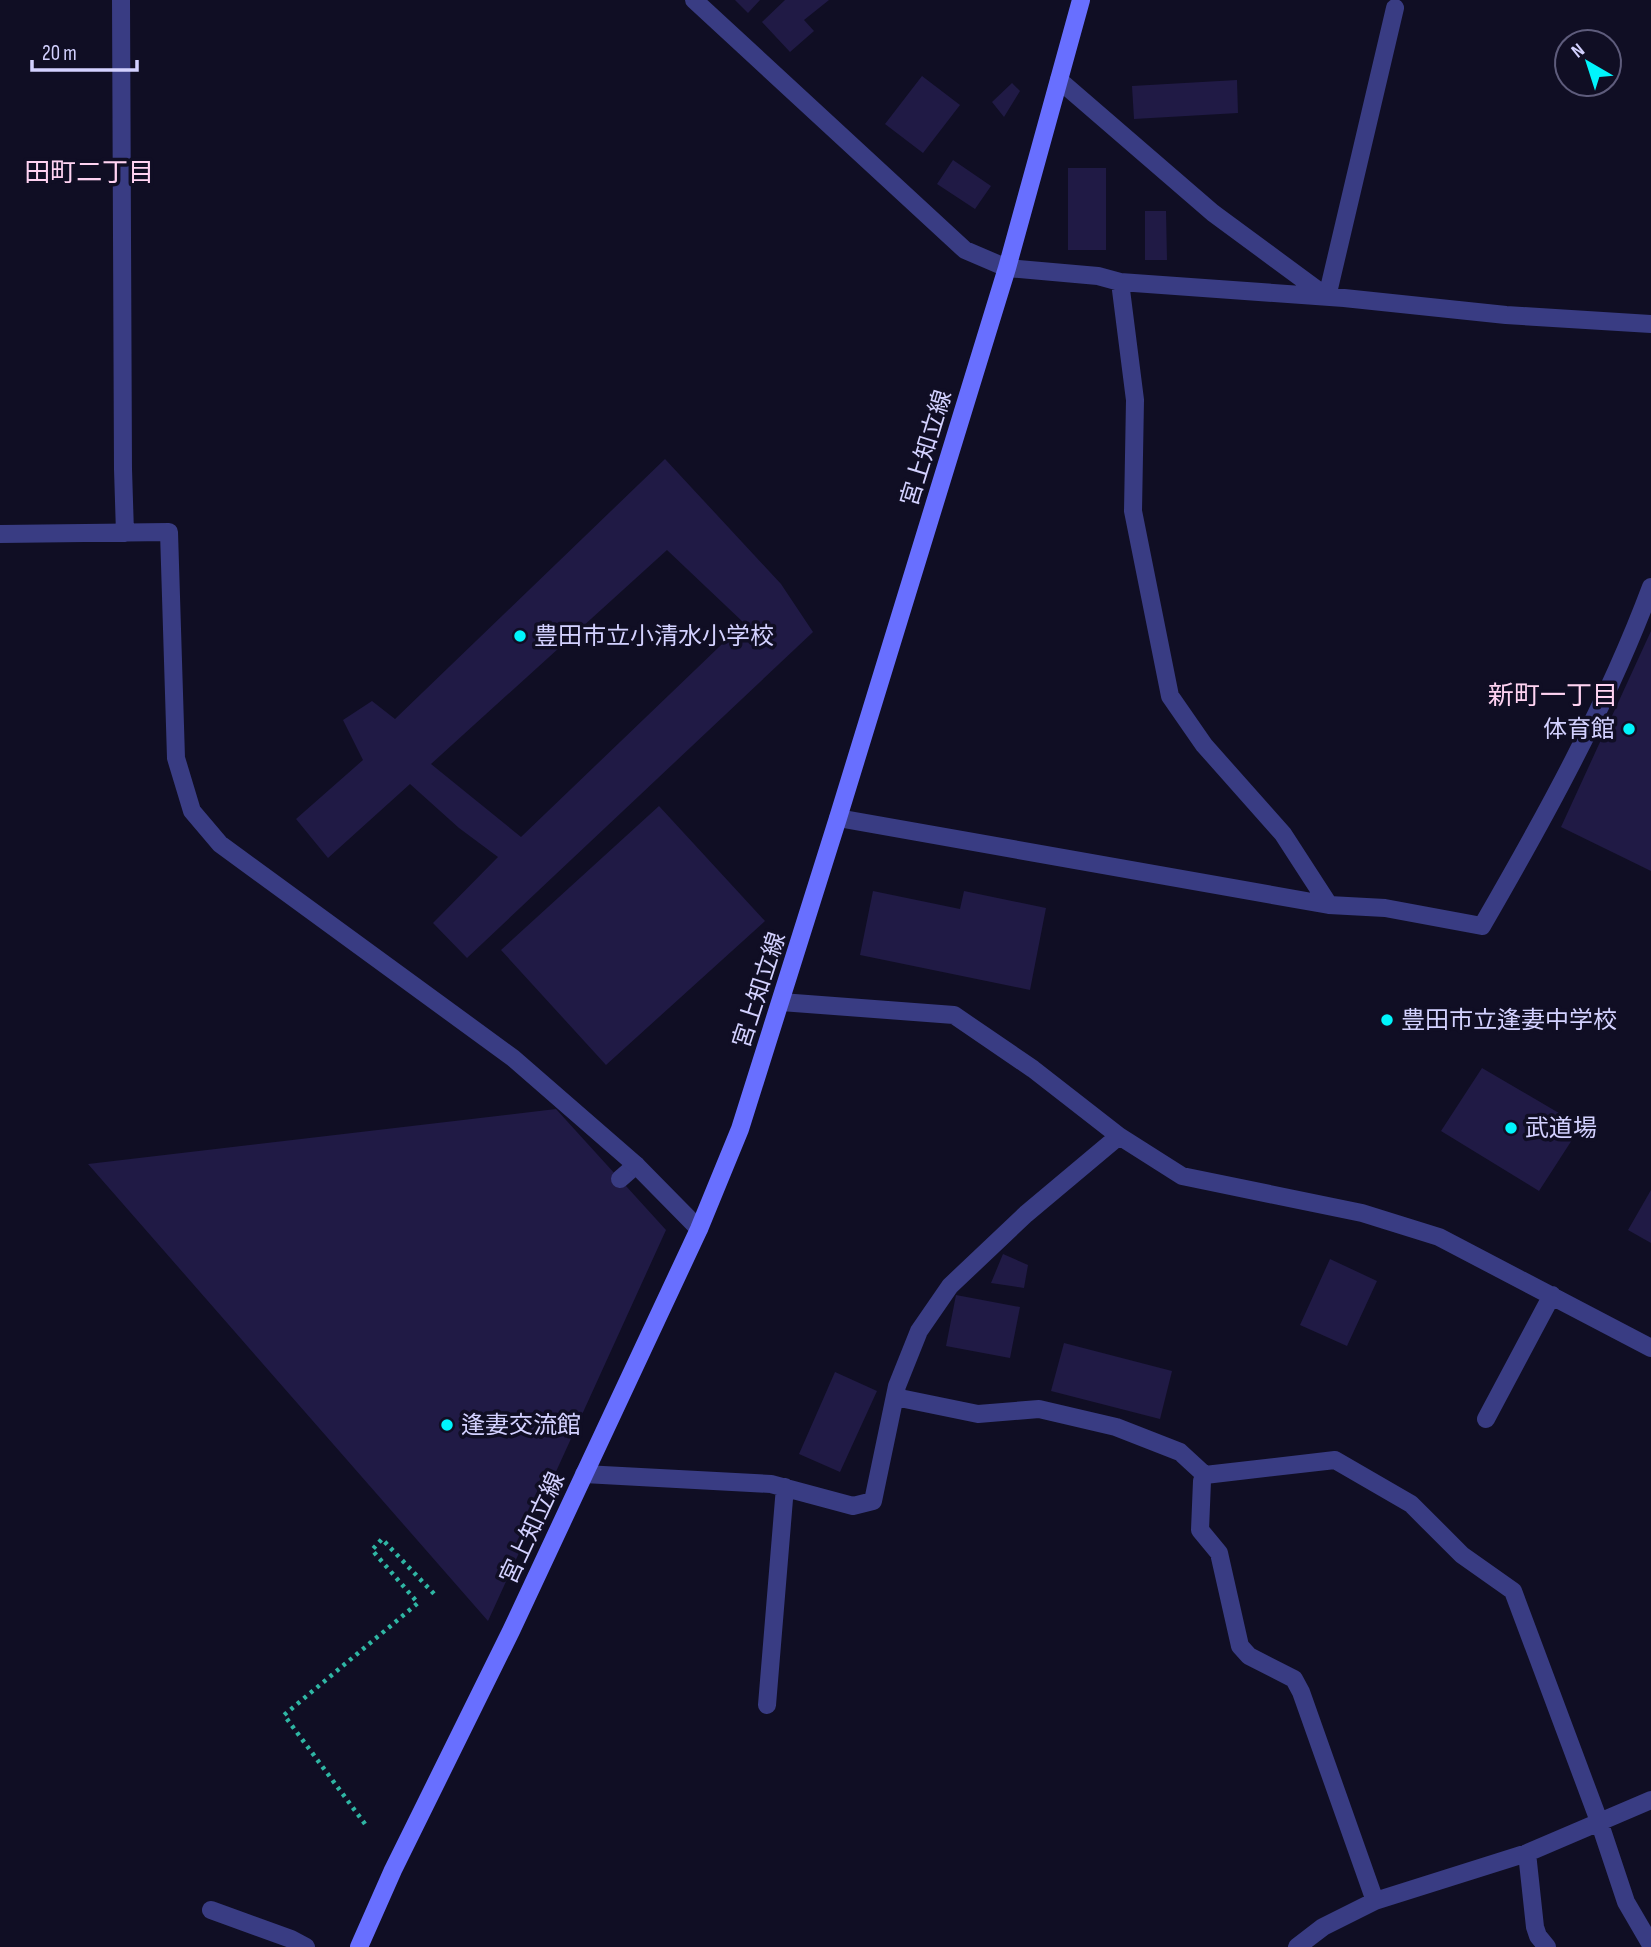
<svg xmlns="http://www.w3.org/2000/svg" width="1651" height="1947" font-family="'Sofia Sans Condensed','Noto Sans JP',sans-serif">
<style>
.building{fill:#201a45;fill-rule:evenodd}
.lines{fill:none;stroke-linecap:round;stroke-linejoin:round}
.path{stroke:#2fb6a4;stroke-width:4.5;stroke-dasharray:3.5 5;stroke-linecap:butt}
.lane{stroke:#393c83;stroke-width:18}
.street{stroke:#393c83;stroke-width:18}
.secondary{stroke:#686fff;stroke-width:18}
.poi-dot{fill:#00f5fc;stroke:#100e24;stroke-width:2.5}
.labels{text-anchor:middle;stroke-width:7;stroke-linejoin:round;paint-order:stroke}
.street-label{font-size:24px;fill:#d3d1ff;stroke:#100e24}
.poi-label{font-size:24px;fill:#d3d1ff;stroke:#100e24;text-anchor:start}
.neighbourhood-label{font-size:26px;fill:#ffd3f2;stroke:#100e24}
</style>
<rect width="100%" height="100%" fill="#100e24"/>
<path class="building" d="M735,0H760L748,13Z
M785,0H829L804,20L814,31L790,52L762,22Z
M922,76L960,105L923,153L885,124Z
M1237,80L1238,113L1134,119L1132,86Z
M1012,83L1020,91L1004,117L992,102Z
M953,160L991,186L975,209L937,184Z
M1068,168H1106V250H1068Z
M1145,211H1166L1167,260H1145Z
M665,459L781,584L813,632L467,958L433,923L498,857L459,828L410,784L328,858L296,819L363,760L343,720L372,701L395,719ZM667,550L744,623L521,837L431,764Z
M1651,631V871L1561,827Z
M659,806L765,921L606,1065L501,950Z
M873,891L960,909L964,891L1046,908L1030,990L860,955Z
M1482,1068L1581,1126L1539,1191L1441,1131Z
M556,1109L666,1230L488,1621L88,1164Z
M1651,1190V1243L1628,1230Z
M1003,1254L1028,1265L1024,1288L991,1283Z
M1330,1259L1377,1281L1347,1346L1300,1325Z
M956,1295L1020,1307L1010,1358L946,1346Z
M1064,1343L1172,1371L1160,1419L1051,1391Z
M835,1372L877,1391L840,1472L799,1454Z"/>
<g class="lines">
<path class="path" d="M365,1824L284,1715L418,1603L372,1550L382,1539L437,1597"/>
<path class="lane" d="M620,1179L636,1165"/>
<path class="street" d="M121,0L123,469L125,533
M694,0L965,250L1007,268L1098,276L1120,282L1344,298L1506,315L1651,324
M1059,80L1213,213L1327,297L1395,8
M1120,282L1135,400L1133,511L1170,696L1204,745L1283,834L1329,905
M0,534L169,532L176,758L192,811L220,844L513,1058L636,1165L699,1229
M838,818L1329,905L1385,908L1482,926C1545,817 1607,705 1651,587
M781,1002L954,1015L1033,1069L1119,1136L1182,1176L1362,1213L1439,1237L1651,1348
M895,1397L978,1414L1039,1409L1116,1427L1180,1452L1205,1475
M1486,1419L1552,1295
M584,1474L771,1484L853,1506L873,1501L897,1386L919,1331L950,1286L1026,1214L1119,1136
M767,1705L785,1487
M1527,1853L1535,1927L1538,1936L1547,1947
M1375,1901L1301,1692L1294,1679L1249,1656L1240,1646L1219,1553L1200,1530L1202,1481L1205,1475L1335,1460L1411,1504L1462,1555L1513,1591L1599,1821L1626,1902L1651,1945
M211,1910L291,1939L306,1947
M1297,1947L1323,1927L1375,1901L1527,1853L1651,1800"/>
<path class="secondary" d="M359,1947L393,1870L511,1631L699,1229L740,1129L838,818L1007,268L1081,0"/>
</g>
<g class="poi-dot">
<circle cx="520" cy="636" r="7"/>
<circle cx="1629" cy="729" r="7"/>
<circle cx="1387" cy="1020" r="7"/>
<circle cx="1511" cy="1128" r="7"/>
<circle cx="447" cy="1425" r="7"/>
</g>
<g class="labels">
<g class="street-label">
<text transform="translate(926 448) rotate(-73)" y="8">宮上知立線</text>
<text transform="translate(759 990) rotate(-72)" y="8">宮上知立線</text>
<text transform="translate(532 1528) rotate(-65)" y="8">宮上知立線</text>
</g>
<g class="poi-label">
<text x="534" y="644">豊田市立小清水小学校</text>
<text x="1615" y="737" text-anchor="end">体育館</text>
<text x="1401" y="1028">豊田市立逢妻中学校</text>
<text x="1525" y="1136">武道場</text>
<text x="461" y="1433">逢妻交流館</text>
</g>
<g class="neighbourhood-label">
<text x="89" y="181">田町二丁目</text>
<text x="1553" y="704">新町一丁目</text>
</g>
</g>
<g transform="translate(1588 63) rotate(321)"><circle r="33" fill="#100e24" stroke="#5e5c7c" stroke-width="2"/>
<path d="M0-5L12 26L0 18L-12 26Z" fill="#00f5fc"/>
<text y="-10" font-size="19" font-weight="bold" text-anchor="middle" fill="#d3d1ff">N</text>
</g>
<path d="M32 60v10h105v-10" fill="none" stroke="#d3d1ff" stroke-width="3.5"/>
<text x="42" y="60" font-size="21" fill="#d3d1ff" stroke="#100e24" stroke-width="5" paint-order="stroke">20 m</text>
</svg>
